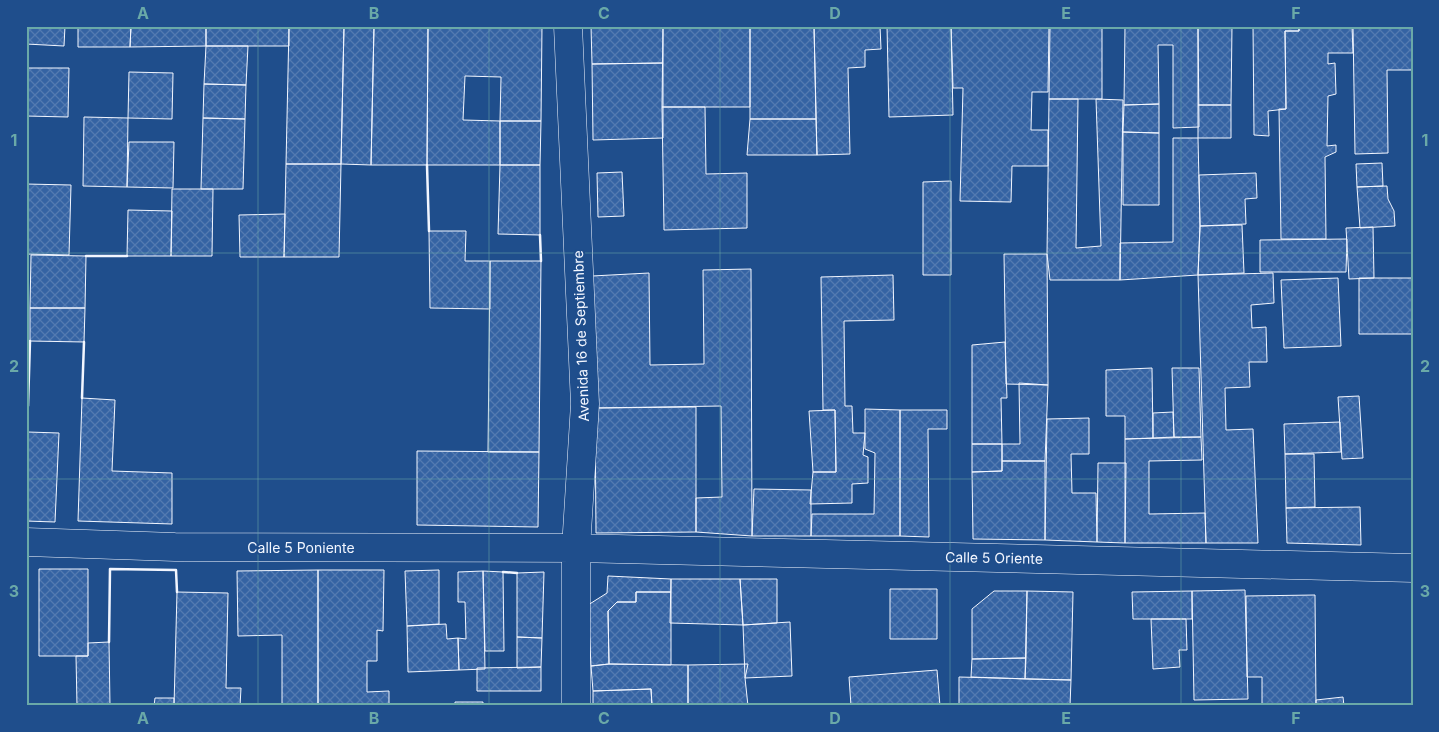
<svg xmlns="http://www.w3.org/2000/svg" width="1439" height="732" font-family="Inter,sans-serif">
<style>
.building{fill:url(#building-cross-hatch);stroke:#f2f6ff}
.lines{fill:none;stroke-linecap:round;stroke-linejoin:round}
.minor-casing{stroke:#f2f6ff;stroke-width:29}
.minor{stroke:#1f4e8c;stroke-width:28}
.wall{stroke:#f2f6ff;stroke-width:2.5}
.grid{fill:none;stroke:#6aa9a8;stroke-width:1;stroke-opacity:0.55}
.labels{text-anchor:middle;stroke-width:4;stroke-linejoin:round;paint-order:stroke}
.street-label{font-size:14px;fill:#f2f6ff;stroke:#1f4e8c}
.neatline{fill:none;stroke:#6aa9a8;stroke-width:2}
.grid-label{font-size:16px;text-anchor:middle;font-weight:bold;fill:#6aa9a8}
</style>
<defs>
<pattern id="building-cross-hatch" width="8" height="8" patternUnits="userSpaceOnUse" patternTransform="scale(1.25)"><rect width="8" height="8" fill="#3563a3"/><path d="M0 0l8 8M0 8l8-8" fill="none" stroke="#537ab1"/></pattern>
</defs>
<rect width="100%" height="100%" fill="#1f4e8c"/>
<path class="building" d="M26,26H65L64,46L26,44Z
M78,26H131L130,47H78Z
M131,26H206V46L130,47Z
M206,26H289V46H206Z
M289,26H344L341,164H286Z
M344,26H374L371,165L341,164Z
M374,26H428L427,165H371Z
M428,26H542L541,121H500L501,77L465,76L463,120L500,121V165H427Z
M591,26H663V63L592,64Z
M663,26H750V107H662Z
M750,26H814L816,119H750Z
M814,26H880L881,49L865,50V67L848,68L850,154L817,155Z
M887,26H951L953,115L889,117Z
M951,26H1049L1048,92H1032L1031,130H1048V166H1012L1011,202L960,201L963,88H953Z
M1050,26H1102V99H1049Z
M1125,26H1198L1199,127L1173,128V45H1158L1159,104L1124,105Z
M1198,26H1232L1231,105H1198Z
M1253,26H1299V31H1285L1286,109L1268,111L1269,136L1254,135Z
M1299,26H1352L1353,53H1328V64L1335,63L1336,94L1328,96L1327,146L1336,145V152L1325,157L1326,239H1281L1279,109H1286L1285,31H1299Z
M1353,26H1413V70H1387L1388,153L1355,154Z
M206,46H248L246,85L204,84Z
M663,63V138L593,140L592,64Z
M26,68H69L68,117L26,116Z
M129,72L173,73L172,119L128,118Z
M204,84L246,85L245,119L203,118Z
M1049,99H1078L1076,248L1101,246L1096,99L1123,100L1120,280H1050L1047,254Z
M1159,104V133L1123,132L1124,105Z
M1198,105H1231V138H1198Z
M662,107H705L706,174L747,173V228L664,230Z
M84,117L128,118L127,187L83,186Z
M203,118L245,119L243,189H201Z
M750,119H816L817,155H747Z
M500,121H541L540,165H500Z
M1123,132L1159,133V205H1123Z
M1173,138H1198L1200,226L1198,275L1120,280V243L1173,242Z
M129,142H174L173,188L127,187Z
M1382,163L1383,186L1357,187L1356,164Z
M286,164H341L339,257H284Z
M500,165H540V235L498,234Z
M622,172L624,216L598,217L597,173Z
M1256,173L1257,198L1245,199L1246,224L1200,226L1199,175Z
M951,181V275H923V182Z
M26,184L71,185L69,255L26,254Z
M1387,186L1388,199L1394,211L1395,226L1360,228L1357,187Z
M172,189H213L212,256H171Z
M128,210L172,211L171,256H127Z
M285,214L284,257H240L239,215Z
M1242,225L1244,273L1198,275L1200,226Z
M1373,227L1374,278L1349,279L1346,228Z
M429,231H466L465,261H490V309L430,308Z
M1347,239L1346,272H1260V240Z
M1004,254H1047L1048,385L1006,384Z
M31,255L86,256L85,308H30Z
M490,261H541L539,452H488Z
M751,269L752,536L696,532V498L722,497L721,406L595,408L592,276L649,273L650,365L704,364L703,270Z
M1273,273L1274,303L1251,305L1252,328L1266,327L1267,362H1249L1250,387L1225,388L1226,430L1253,429L1258,543H1206L1198,275Z
M893,275L894,320L844,321L845,406H852L853,433H865L863,455L868,457V483L852,484V503L810,504L813,472H836L835,410H823L821,277Z
M1338,278L1341,346L1284,348L1281,280Z
M1359,278H1413V334H1359Z
M30,308H85L84,342L30,341Z
M1005,342L1007,398H1001L1002,444H972V345Z
M1152,368L1153,438L1125,439V416H1106V370Z
M1172,368H1199L1201,437H1174Z
M1019,383L1048,385L1045,461H1002V444H1020Z
M1359,396L1363,458L1342,459L1338,397Z
M82,398L115,400L112,471L172,473V524L78,521Z
M26,403H28L27,477H26Z
M696,407V532L596,533L595,408Z
M865,409L900,410V536H811L812,514H874L875,453L865,449Z
M835,410L836,472H813L809,411Z
M900,410H947V429H928L929,537L900,536Z
M1173,412L1174,437L1153,438V413Z
M1089,418V454H1071L1072,493H1096L1097,542L1045,540L1047,419Z
M1340,422L1341,452L1285,454L1284,424Z
M28,432L59,433L55,522L26,521Z
M1201,437L1202,460L1149,461V514L1205,513L1206,543H1125V439Z
M972,444H1002V471L972,472Z
M417,451L539,452L538,527L417,525Z
M1285,454H1314L1315,507L1286,508Z
M1002,461H1045V540L973,539L972,472L1002,471Z
M1098,463H1126L1125,543L1097,542Z
M754,489L811,490V536H752Z
M1360,507L1361,545L1287,543L1286,508Z
M39,569H88V656H39Z
M318,570H384L383,631L377,630V661H367V692L389,691V706H318Z
M318,570V706H282V635L238,636L237,571Z
M439,570V624L407,626L405,571Z
M483,571L503,572L504,651H485Z
M483,571L485,669L459,670L458,638L466,639L465,602H458V572Z
M544,572L542,638L517,637V573Z
M608,576L671,579V592H636V602H617L608,611L609,664L591,666L588,605L607,593Z
M671,579H740L743,625L670,623Z
M740,579H777V623L743,625Z
M890,589H937V639H890Z
M1245,590L1248,699L1194,700L1192,591Z
M994,591H1027L1026,658L972,659V609Z
M1027,591L1073,592L1071,680L1025,679Z
M1192,591V619H1133L1132,592Z
M177,592L228,593L226,688H241L240,706H174Z
M636,592H671V665L609,664L608,611L617,602H636Z
M1315,595L1316,706H1262V677H1247L1246,596Z
M1151,619H1186L1187,650H1179L1180,667L1153,669Z
M790,622L792,676L745,678L743,625Z
M446,624L447,639L458,638L459,670L408,672L407,626Z
M517,637L542,638L541,667L517,668Z
M109,642L110,706H77L76,656H88V643Z
M1026,658L1025,679L971,677L972,659Z
M609,664L688,665V706H652L651,689L593,691L591,666Z
M748,664L745,678L748,706H688V665Z
M541,667V691H477V668Z
M937,670L940,706H851L849,677Z
M959,677L1071,680L1070,706H959Z
M651,689L652,706H593V691Z
M1343,697L1344,706H1316V700Z
M155,698H174V706H154Z
M455,702H483V706H455Z"/>
<g class="lines">
<g class="minor-casing">
<path id="minor" d="M568,26L585,404L576,548V706
M26,542L175,547L576,548L1413,568"/>
</g>
<use href="#minor" class="minor"/>
<path class="wall" d="M427,165L429,231
M540,235L541,261
M86,256H127
M82,398L84,342
M28,406L30,341
M503,572L517,573
M109,642L110,569L176,570L177,592"/>
</g>
<path class="grid" d="M258,26V706M489,26V706M720,26V706M950,26V706M1181,26V706M26,253H1413M26,479H1413"/>
<g class="labels">
<g class="street-label">
<text transform="translate(581 336) rotate(-92)" y="5">Avenida 16 de Septiembre</text>
<text x="301" y="553">Calle 5 Poniente</text>
<text transform="translate(994 558) rotate(1)" y="5">Calle 5 Oriente</text>
</g>
</g>
<rect width="1439" height="732" fill="none" stroke="#1f4e8c" stroke-width="55"/>
<rect x="28" y="28" width="1384" height="676" class="neatline"/>
<g class="grid-label">
<text x="143" y="19">A</text>
<text x="374" y="19">B</text>
<text x="604" y="19">C</text>
<text x="835" y="19">D</text>
<text x="1066" y="19">E</text>
<text x="1296" y="19">F</text>
<text x="14" y="146">1</text>
<text x="1425" y="146">1</text>
<text x="14" y="372">2</text>
<text x="1425" y="372">2</text>
<text x="14" y="597">3</text>
<text x="1425" y="597">3</text>
<text x="143" y="724">A</text>
<text x="374" y="724">B</text>
<text x="604" y="724">C</text>
<text x="835" y="724">D</text>
<text x="1066" y="724">E</text>
<text x="1296" y="724">F</text>
</g>
</svg>
